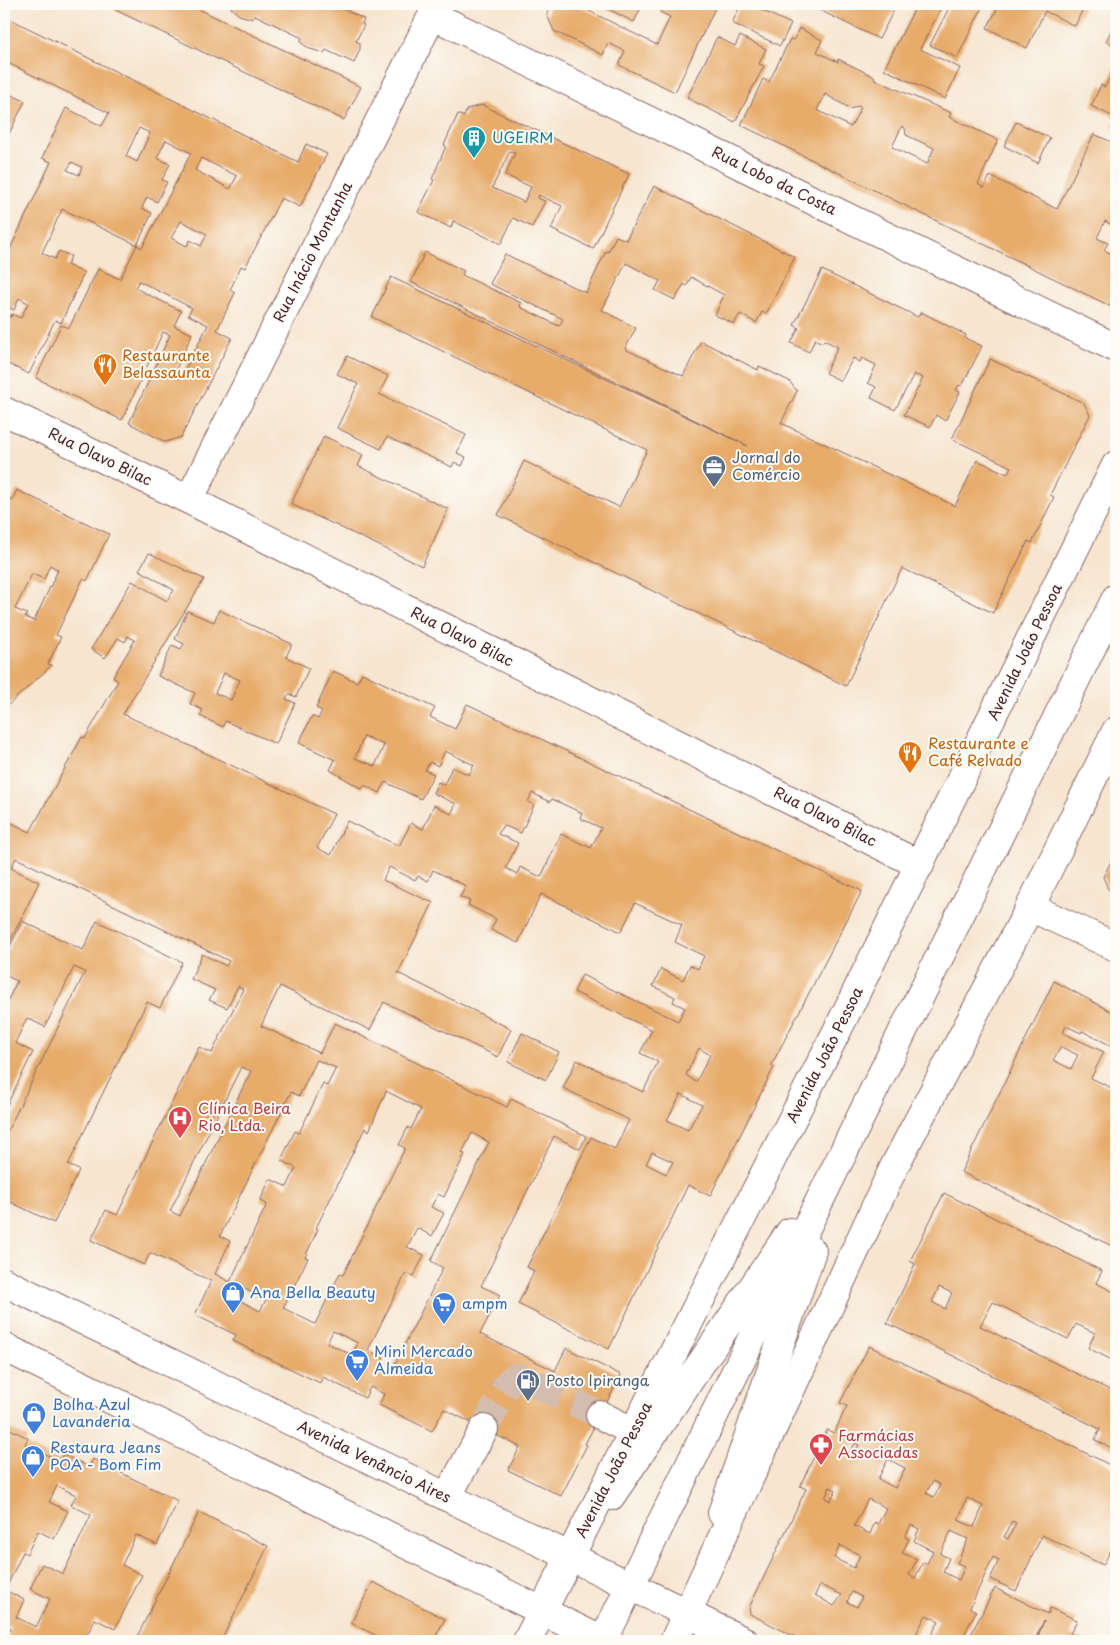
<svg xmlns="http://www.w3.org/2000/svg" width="1120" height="1645" font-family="'Playpen Sans',sans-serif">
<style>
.building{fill:#e7ac6a;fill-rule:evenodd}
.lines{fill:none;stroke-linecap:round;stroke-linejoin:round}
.minor-tunnel{stroke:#d4bdae;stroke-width:28;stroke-dasharray:28 14;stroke-linecap:butt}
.minor-casing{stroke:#866464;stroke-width:30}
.major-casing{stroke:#866464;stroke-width:30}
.minor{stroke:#fff;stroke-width:28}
.major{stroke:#fff;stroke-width:28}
.labels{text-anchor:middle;stroke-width:4;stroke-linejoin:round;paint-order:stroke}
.culture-label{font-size:15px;fill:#0d838f;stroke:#fdfcf7;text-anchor:start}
.street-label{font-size:15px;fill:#4a1f2b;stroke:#fdfcf7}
.food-label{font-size:15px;fill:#c56008;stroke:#fdfcf7;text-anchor:start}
.service-label{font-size:15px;fill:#4e5e75;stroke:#fdfcf7;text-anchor:start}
.health-label{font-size:15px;fill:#be3a42;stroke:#fdfcf7;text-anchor:start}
.shop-label{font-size:15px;fill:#366cbe;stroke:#fdfcf7;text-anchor:start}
</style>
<rect width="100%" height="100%" fill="#fdfcf7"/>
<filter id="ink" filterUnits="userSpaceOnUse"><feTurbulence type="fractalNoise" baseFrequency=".02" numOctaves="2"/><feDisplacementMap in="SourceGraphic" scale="10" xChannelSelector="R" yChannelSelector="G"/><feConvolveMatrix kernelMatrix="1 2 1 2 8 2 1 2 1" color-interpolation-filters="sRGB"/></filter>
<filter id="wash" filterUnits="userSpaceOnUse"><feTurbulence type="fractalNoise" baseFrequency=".0096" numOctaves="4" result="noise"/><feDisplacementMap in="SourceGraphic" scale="20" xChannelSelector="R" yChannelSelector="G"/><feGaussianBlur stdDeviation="1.12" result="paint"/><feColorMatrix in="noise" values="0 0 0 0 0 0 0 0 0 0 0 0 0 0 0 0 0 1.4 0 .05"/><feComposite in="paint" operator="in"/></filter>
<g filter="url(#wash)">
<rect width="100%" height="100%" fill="#f6e5cf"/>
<g id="blocks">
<path class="building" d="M103,4H188L361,87L344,120Z
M233,4H332L364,19L362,24L364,25L356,41L360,43V49L354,63L326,50L324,53L310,49L300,42L302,38L255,15L253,19L239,15L231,8Z
M550,4H575L657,45L670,17L660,12L664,4H717L675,92L619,65L625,51L608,43L603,55L554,31L547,15Z
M598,4H643L634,22Z
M741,4H761L759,9L791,24L780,46L732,23Z
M807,4H897L879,39Z
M917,4H943L920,49L960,68L945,99L884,69Z
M951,4H984L957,58L930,45Z
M1000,4H1085L1075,26L1045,11L1027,48L987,28Z
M4,16L298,162L306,144L327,154L300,207L281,198L245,268L241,266L230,290L235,293L217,330L232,338L181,437L165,442L129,423L170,335L163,332L122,420L36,378L61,325L69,328L98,269L120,279L137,245L142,248L191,153L166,140L157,158L170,164L162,180L167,182L157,202L147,197L142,208L152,213L137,245L62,209L42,253L55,259L59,251L71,256L67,265L84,273L61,323L55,320L29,374L4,362V314L11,317L12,314L21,318L28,303L19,298L14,310L4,306V262L51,162L42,158L66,108L102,126L109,113L4,61ZM139,128L150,133L137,162L126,156ZM201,158L237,176L230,189L195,170ZM72,162L82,167L79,175L67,170ZM181,221L207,234L201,246L190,240L187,246L171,238ZM139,281L192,308L188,315L208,325L180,379L173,376L192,334L174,326L181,311L135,288Z
M1116,21V46L1106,41Z
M799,28L822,40L817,52L838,62V59L875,77L874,79L951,113L949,117L998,140L978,184L984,188L990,176L1057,209L1094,134L1116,144V227L1105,221L1097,238L1108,243L1104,250L1116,256V309L741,125L763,79L769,82L790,39L794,40ZM825,94L851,109L858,106L861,107L851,127L817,110ZM902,126L905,128L906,135L934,148L927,164L892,147Z
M740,36L766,49L759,64L764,66L735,122L687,98L717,37L735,46Z
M1116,65V129L1112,127L1116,118L1091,106L1101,85L1105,87Z
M7,93L25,101L4,144V96L6,97Z
M482,105L629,174L593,249L551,229L562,206L539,195L538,198L545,201L532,227L513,218L501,244L453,221L451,228L418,212L434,180L432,179L446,146L444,145L458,114L464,117L467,109ZM510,151L515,153L505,175L531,187L524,202L492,188Z
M1016,122L1050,138L1038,163L1004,146Z
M654,186L795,257L766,314L762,312L756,323L740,314L734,324L715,315L724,295L691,277L687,286L684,284L675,300L655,290L660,281L626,263L602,310L636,328L625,349L683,376L701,341L758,370L759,366L789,381L797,391L781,423L955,506L977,460L1007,474L1011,467L952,439L990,359L1084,403L1090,415L1050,495L1054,497L1032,543L1028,541L993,613L902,568L846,686L498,515L524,461L619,507L647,450L372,317L391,277L748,446L411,282L425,252L464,271L462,275L521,303L520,307L559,326L563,319L490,284L505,254L586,293L606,251L608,252L616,236L626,240Z
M822,270L918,317L921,312L966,335L965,338L982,346L962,386L959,385L956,390L960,392L945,421L936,415L930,427L904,415L923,378L914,374L895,410L871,398L876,387L868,383L876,365L862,358L860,362L853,358L841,381L825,373L838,347L824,340L822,343L815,339L809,352L791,343L799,328L794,325Z
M347,356L388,376L379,394L466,435L457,453L466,457L462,466L454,462L452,467L387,437L381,449L337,428L358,384L337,374Z
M324,436L363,455L358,466L448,509L422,566L291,504Z
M17,490L109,534L87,581L83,579L56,635L61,637L48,664L52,665L4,709V628L7,622L4,620V496L12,500ZM50,565L58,570L34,621L25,617L27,614L15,609L32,574L44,579Z
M149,553L204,579L123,714L334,814L317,848L331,855L347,821L399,846L411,823L423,829L434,805L451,814L456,804L433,793L438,782L444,785L452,767L469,775L474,765L445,751L438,766L430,762L425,770L434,774L421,799L385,782L380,793L364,785L362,789L330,770L335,760L299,743L312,716L318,719L322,711L316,708L333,671L357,682L362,673L435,708L430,717L455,729L467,704L862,891L771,1066L774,1067L710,1196L688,1185L609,1349L518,1304L534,1271L527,1267L591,1137L615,1149L629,1120L563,1088L577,1060L643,1092L658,1062L640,1053L652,1030L574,992L582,975L678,1021L685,1008L673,1002L675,997L653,986L661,969L683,980L690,965L698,969L704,956L675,942L682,925L635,903L621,932L541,894L518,943L491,930L496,919L468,905L470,901L460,897L466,886L433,870L428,881L418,876L415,880L389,867L383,880L433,903L398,973L511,1029L498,1057L384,1002L370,1030L280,986L261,1026L320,1053L335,1023L507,1107L511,1099L586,1136L580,1149L554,1136L481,1286L500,1295L480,1334L555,1371L566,1348L621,1375L585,1444L587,1445L561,1496L508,1470L520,1447L444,1409L432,1431L379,1405L384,1394L370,1387L365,1398L323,1377L320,1383L233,1341L236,1335L195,1315L211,1281L150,1253L144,1265L91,1240L106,1210L117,1215L199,1047L212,1053L243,989L238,986L227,1008L209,1000L215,990L191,979L202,954L226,966L229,961L16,858L11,868L39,882L4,953V819L30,832L82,737L85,738L118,681L113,677L135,640L128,636L125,642L118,638L105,658L91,649L132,581L167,601L174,590L139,570ZM364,736L384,745L375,766L355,758ZM532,793L550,802L552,799L582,813L580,818L601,828L591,848L561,834L541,877L520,867L517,874L506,868L518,843L498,834L503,825L521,833L534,805L528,802ZM699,1048L710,1055L696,1082L686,1075ZM317,1060L336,1068L327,1086L323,1084L299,1133L295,1131L281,1160L296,1168L287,1187L270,1179L260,1201L267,1204L230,1282L215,1274L230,1241L220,1236L291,1092L299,1096ZM241,1067L251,1071L180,1216L170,1211ZM386,1091L421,1109L411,1129L408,1127L399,1145L405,1148L343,1275L340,1273L315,1324L283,1308L308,1258L305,1257L318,1229L316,1228L365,1128L369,1131ZM681,1094L702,1105L688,1130L667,1120ZM472,1133L489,1142L431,1261L443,1268L390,1374L379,1368L384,1358L368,1350L406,1273L414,1276L424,1255L407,1247L417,1228L432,1236L444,1213L431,1207L438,1194L444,1197L465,1154L462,1153ZM652,1152L673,1162L666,1174L646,1164ZM241,1287L266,1300L260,1311L235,1298ZM333,1331L358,1343L352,1355L327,1343Z
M219,610L292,644L286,657L309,668L296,697L289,694L286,699L295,703L276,744L225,721L223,727L200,716L203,710L190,704L195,693L158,676L172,645L181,649L184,644L175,639L187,611L214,622ZM224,673L240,680L231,700L215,693Z
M1116,845V893L1108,889L1103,877L1116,852L1113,851Z
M22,921L83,950L97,921L182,962L160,1008L147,1002L68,1165L79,1170L54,1223L4,1199V1133L6,1134L85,972L74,967L45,1027L27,1018L15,1043L33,1052L7,1105L4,1103V1001L7,1002L17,981L4,975V959Z
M1054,981L1116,1014V1048L1082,1031L1081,1033L1066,1026L1063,1033L1104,1052L1091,1078L1116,1090V1248L961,1172ZM1061,1047L1078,1055L1071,1069L1053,1060Z
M522,1033L559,1052L546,1080L508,1062Z
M944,1193L1102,1271L1096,1283L1116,1293V1362L1088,1348L1095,1333L1076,1324L1068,1339L993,1302L980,1326L1116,1393V1450L1095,1440L1100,1429L887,1323L915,1264L910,1261ZM939,1287L952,1293L945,1309L932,1302Z
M869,1346L1116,1468V1540L1103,1565L1042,1535L1016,1591L990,1579L999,1560L993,1557L970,1608L976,1611L963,1637L968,1640L995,1588L1048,1614L1050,1608L1077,1620L1070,1634L1085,1641H1036L1044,1621L1034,1641H928L939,1621L926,1615L915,1636L924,1641H803L750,1614L749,1608L806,1489L800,1486L827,1430L834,1433L847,1406L840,1403ZM855,1443L859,1445L854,1456L849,1453ZM888,1459L905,1468L895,1488L878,1479ZM933,1481L940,1485L934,1497L926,1493ZM830,1487L836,1490L830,1501L825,1498ZM967,1498L983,1506L974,1527L958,1520ZM868,1499L886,1508L878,1524L875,1522L870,1534L854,1526ZM1012,1521L1016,1523L1008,1539L1004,1537ZM911,1525L919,1529L914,1541L933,1551L927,1564L923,1562L915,1578L909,1575L917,1559L902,1553L909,1539L905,1537ZM951,1531L968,1539L957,1563L965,1566L959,1580L943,1572L949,1558L940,1554ZM840,1545L860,1555L854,1568L834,1558ZM820,1585L842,1595L834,1606L815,1595ZM852,1592L862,1597L857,1607L847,1602Z
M4,1417L8,1419L4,1426L28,1438L25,1444L59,1461L63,1454L89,1467L93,1459L178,1501L157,1545L136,1535L122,1565L142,1575L115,1629L95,1619L84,1641H4L11,1628L4,1624ZM57,1486L76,1495L71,1505L91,1515L63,1574L42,1564L30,1589L50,1599L36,1627L16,1617L24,1600L5,1590L23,1552L27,1554L38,1531L54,1539L68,1511L49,1502Z
M199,1512L268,1546L221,1641H135Z
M373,1582L445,1619L433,1641H387L351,1623Z"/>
</g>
</g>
<g filter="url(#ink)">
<use href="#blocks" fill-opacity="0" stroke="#866464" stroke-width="1"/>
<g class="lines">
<path class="minor-tunnel" d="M484,1429L508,1383L515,1377L524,1378L600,1415"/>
<g class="minor-casing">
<path id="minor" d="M432,15L1116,348
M4,411L189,500L920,865
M189,500L438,4
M1030,907L1116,947
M600,1415L634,1432
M611,1496L790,1232
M447,1497L484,1429
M722,1513L812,1251
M603,1641L1116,598"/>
</g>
<g class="major-casing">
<path id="major" d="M4,1282L744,1641
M4,1347L603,1641
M527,1641L841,1023L1116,465
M674,1641L894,1167L1030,907L1116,731"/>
</g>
<use href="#minor" class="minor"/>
<use href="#major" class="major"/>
</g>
</g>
<defs>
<g id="building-pin" transform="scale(1.25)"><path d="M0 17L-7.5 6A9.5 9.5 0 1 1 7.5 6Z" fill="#0f9aa8" stroke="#fdfcf7"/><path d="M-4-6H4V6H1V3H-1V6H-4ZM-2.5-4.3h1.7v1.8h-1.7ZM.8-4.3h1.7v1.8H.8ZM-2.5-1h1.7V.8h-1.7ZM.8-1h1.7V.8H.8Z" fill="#fff"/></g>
<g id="restaurant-pin" transform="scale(1.25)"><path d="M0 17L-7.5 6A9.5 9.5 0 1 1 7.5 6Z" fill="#e8710a" stroke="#fdfcf7"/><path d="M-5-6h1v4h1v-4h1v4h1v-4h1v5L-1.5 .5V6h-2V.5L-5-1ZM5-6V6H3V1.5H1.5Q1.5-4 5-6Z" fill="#fff"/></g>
<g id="office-pin" transform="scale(1.25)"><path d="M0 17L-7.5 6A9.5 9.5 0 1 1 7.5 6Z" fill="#5c6f8a" stroke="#fdfcf7"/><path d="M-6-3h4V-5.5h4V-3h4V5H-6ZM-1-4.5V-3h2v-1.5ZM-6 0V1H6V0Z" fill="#fff"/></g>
<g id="hospital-pin" transform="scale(1.25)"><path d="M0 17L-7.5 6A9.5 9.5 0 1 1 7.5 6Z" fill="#e0444e" stroke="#fdfcf7"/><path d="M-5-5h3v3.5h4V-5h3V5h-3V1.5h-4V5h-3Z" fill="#fff"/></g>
<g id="shop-pin" transform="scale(1.25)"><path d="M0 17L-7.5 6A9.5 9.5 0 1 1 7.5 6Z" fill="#3f7fe0" stroke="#fdfcf7"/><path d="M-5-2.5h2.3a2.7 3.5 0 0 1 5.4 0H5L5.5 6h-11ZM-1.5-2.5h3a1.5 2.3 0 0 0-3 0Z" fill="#fff"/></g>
<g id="supermarket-pin" transform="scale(1.25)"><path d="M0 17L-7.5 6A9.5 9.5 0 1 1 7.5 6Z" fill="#3f7fe0" stroke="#fdfcf7"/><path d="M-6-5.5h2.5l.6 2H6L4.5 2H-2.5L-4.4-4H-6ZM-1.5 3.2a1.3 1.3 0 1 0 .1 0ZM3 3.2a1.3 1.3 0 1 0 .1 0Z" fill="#fff"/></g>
<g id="fuel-pin" transform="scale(1.25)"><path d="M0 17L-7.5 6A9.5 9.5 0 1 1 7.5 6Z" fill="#5c6f8a" stroke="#fdfcf7"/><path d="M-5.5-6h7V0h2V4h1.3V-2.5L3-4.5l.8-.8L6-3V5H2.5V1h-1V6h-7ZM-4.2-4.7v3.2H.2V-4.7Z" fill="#fff"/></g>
<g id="pharmacy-pin" transform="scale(1.25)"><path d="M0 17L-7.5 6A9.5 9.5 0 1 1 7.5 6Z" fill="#e0444e" stroke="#fdfcf7"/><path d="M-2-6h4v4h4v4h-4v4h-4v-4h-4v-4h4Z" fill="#fff"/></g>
</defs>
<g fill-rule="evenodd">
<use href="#building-pin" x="474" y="138"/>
<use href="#restaurant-pin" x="105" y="365"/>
<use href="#office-pin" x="714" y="467"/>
<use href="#restaurant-pin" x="910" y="753"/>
<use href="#hospital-pin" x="180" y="1118"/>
<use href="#shop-pin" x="233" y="1293"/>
<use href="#supermarket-pin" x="444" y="1304"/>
<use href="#supermarket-pin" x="357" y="1361"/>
<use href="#fuel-pin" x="528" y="1381"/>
<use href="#shop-pin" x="34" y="1414"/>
<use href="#pharmacy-pin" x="821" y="1445"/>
<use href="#shop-pin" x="33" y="1457"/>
</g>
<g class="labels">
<g class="culture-label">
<text x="492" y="143">UGEIRM</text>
</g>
<g class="street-label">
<text transform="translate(774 181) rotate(26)" y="5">Rua Lobo da Costa</text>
<text transform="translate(313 252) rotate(-63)" y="5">Rua Inácio Montanha</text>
<text transform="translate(100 457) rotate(26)" y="5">Rua Olavo Bilac</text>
<text transform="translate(462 637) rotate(27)" y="5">Rua Olavo Bilac</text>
<text transform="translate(1025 652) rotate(-64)" y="5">Avenida João Pessoa</text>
<text transform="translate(825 817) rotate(27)" y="5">Rua Olavo Bilac</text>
<text transform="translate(825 1055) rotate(-63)" y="5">Avenida João Pessoa</text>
<text transform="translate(374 1462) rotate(26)" y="5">Avenida Venâncio Aires</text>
<text transform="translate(614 1470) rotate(-63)" y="5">Avenida João Pessoa</text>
</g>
<g class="food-label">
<text x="122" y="361">Restaurante<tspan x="122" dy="17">Belassaunta</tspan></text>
<text x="928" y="749">Restaurante e<tspan x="928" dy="17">Café Relvado</tspan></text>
</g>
<g class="service-label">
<text x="732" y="463">Jornal do<tspan x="732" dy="17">Comércio</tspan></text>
<text x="546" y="1386">Posto Ipiranga</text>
</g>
<g class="health-label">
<text x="198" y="1114">Clínica Beira<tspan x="198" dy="17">Rio, Ltda.</tspan></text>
<text x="838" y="1441">Farmácias<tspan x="838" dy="17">Associadas</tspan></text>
</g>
<g class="shop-label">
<text x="250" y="1298">Ana Bella Beauty</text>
<text x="462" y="1309">ampm</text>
<text x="374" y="1357">Mini Mercado<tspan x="374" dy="17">Almeida</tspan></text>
<text x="52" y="1410">Bolha Azul<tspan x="52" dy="17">Lavanderia</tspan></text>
<text x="50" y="1453">Restaura Jeans<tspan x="50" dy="17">POA - Bom Fim</tspan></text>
</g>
</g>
<rect width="1120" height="1645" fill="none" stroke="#fdfcf7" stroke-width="20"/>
</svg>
